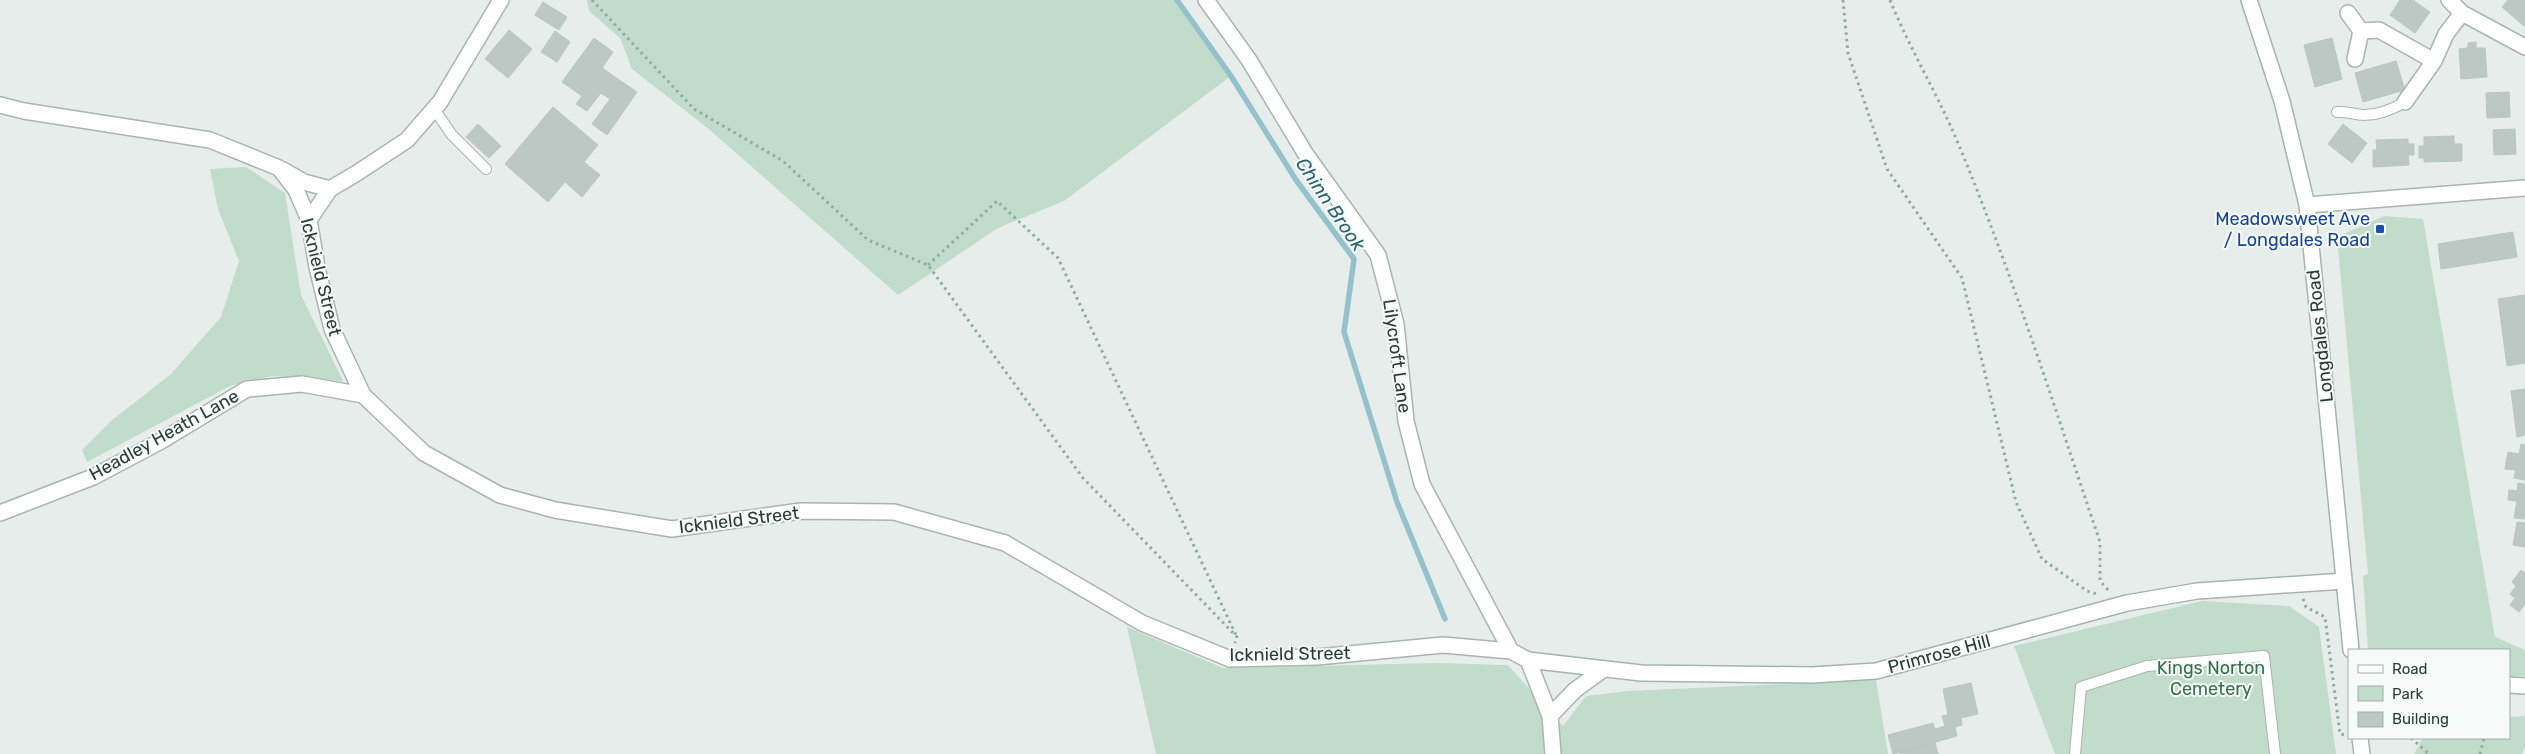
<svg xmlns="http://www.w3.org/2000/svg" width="2525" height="754" font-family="Rubik,sans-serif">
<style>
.green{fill:#c1dcca}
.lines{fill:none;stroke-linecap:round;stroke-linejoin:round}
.stream{stroke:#94c1cc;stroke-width:5.5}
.building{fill:#bbc8c3;stroke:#b9c6c1}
.lane-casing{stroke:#a9b5b1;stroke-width:12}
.street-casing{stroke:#a9b5b1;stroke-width:18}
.secondary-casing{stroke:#a2b5af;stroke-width:18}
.path{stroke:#8aada4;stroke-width:3;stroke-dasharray:2.5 4;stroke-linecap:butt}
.lane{stroke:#fff;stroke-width:10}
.street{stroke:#fff;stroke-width:15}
.secondary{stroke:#fff;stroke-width:15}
.transit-dot{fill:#1a4fb4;stroke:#f6faf8;stroke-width:2}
.labels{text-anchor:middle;stroke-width:4;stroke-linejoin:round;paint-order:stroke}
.transit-label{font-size:18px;fill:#164399;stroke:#f6faf8;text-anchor:end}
.street-label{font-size:18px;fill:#273d38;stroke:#f6faf8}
.park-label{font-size:18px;fill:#35704e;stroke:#f6faf8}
.water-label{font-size:19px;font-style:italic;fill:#276373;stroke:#f6faf8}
</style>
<rect width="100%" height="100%" fill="#e6edea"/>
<path class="green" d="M587,0H1177L1231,76L1064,201L998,228L898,295L710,130L632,69L620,38L589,11Z
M246,167L285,193L301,295L343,381L272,376L230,386L87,462L82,450L111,421L171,374L221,317L239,261L218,209L210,169Z
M2384,216L2423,219L2495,637L2525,650V676H2509V650H2368L2363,576L2368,574L2337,237Z
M2202,601L2289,606L2319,627L2336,754H2055L2014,646Z
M1127,627L1223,668L1436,663L1508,665L1563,726L1586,696L1628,691L1876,680L1888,754H1156Z
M2525,716V747L2522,754H2414L2423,738H2509V717Z"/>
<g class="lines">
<path class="stream" d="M1177,0L1231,76L1296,180L1354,259L1344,332L1397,502L1445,619"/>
</g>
<path class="building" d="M2400,0H2413L2430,12L2415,33L2390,15Z
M2508,0H2525V27L2502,7Z
M543,2L567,17L559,30L535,15Z
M509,30L532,49L508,78L485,59Z
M555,31L570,42L557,62L541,52Z
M594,38L613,52L602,68L637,92L607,135L592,124L610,99L601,93L587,111L576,104L582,96L562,82Z
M2332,38L2342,79L2315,87L2304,45Z
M2476,42V48H2485L2487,77L2461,79L2459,49L2468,48V43Z
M2396,61L2405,90L2363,102L2355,73Z
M2509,92L2510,117L2487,118L2486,93Z
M553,107L598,145L584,162L600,175L582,197L565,182L548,202L505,164Z
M478,124L501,146L489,158L466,137Z
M2343,124L2367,143L2352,163L2328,144Z
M2515,129L2516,154L2494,155L2493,130Z
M2454,136V144H2462V161L2424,162V158H2419V146H2424V137Z
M2408,139V144H2414V155H2408L2409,165L2373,167V150H2377L2376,140Z
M2513,232L2517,257L2441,269L2438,244Z
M2525,295V363L2507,366L2498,299Z
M2525,389V435L2517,437L2511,391Z
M2521,444L2525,445V480L2514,478L2516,470L2505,469L2508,452L2519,454Z
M2518,483L2525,484V519L2514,518L2517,501L2508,500L2509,490L2517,491Z
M2517,522L2525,523V547L2513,545Z
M2521,570L2525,573V604L2519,612L2510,605L2515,598L2510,594L2516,586L2512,582Z
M1971,683L1978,714L1961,718L1962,725L1955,727L1952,714L1948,715L1943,689Z
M1952,714L1957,736L1893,754L1888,735L1933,723L1935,729L1945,726L1942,716Z
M1935,742L1938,754H1900V752Z"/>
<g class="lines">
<g class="lane-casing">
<path id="lane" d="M434,109L452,135L486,169
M2337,112C2349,111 2354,115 2364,115C2378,115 2393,109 2405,102
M2075,754L2081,687L2147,666L2264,656L2275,754"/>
</g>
<g class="street-casing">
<path id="street" d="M1206,0L1249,60L1305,153L1378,255L1396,324L1406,421L1422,484L1511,651
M2449,0L2462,13
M2348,13L2361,31L2355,59
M2361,31L2379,30L2434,61
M2405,102L2434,61L2446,34L2462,13L2525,47
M0,105L24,111L210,140L279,168L296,190L309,220L317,267L332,329L363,395L424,453L500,495L555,510L672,529L801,511L894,512L1005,543L1142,623L1230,659L1317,657L1443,645L1511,651L1528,660L1550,716L1553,754
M283,170L304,182L330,189
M2307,205L2525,188
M309,220L330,189L357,173L407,140L440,102L501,0
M0,513L93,477L161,441L247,389L302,384L363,395
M1550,716L1575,690L1604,669"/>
</g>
<g class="secondary-casing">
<path id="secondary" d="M2249,0L2282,101L2307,205L2351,650
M1528,660L1641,673L1812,675L1876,671L2127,603L2197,591L2344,581
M2509,685L2525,686
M2360,738L2362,754"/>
</g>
<path class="path" d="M592,0L694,109L783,161L868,240L928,265L1083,478L1237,637L1235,643
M1843,0L1848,53L1887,169L1962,278L2016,502L2042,559L2087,591L2097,594
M1890,0C1909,47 1935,90 1955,136C2011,269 2054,406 2100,542V581L2109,591
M928,265L997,201L1058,258L1236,635
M2303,599L2306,607L2325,617L2340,734L2346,735
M2411,738L2429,754
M2480,754L2484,738"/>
<use href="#lane" class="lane"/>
<use href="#street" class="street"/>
<use href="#secondary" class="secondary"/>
</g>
<rect class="transit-dot" x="2375" y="224" width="10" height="10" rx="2.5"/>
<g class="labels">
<g class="transit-label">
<text x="2370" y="225">Meadowsweet Ave<tspan x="2370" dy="21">/ Longdales Road</tspan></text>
</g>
<g class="street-label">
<text transform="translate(321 277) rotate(76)" y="6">Icknield Street</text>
<text transform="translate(2320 336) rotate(-96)" y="6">Longdales Road</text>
<text transform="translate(1397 356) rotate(82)" y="6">Lilycroft Lane</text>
<text transform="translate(164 435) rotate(-29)" y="6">Headley Heath Lane</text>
<text transform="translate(739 520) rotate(-7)" y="6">Icknield Street</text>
<text transform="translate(1290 654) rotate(-1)" y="6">Icknield Street</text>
<text transform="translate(1939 654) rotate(-15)" y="6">Primrose Hill</text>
</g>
<g class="park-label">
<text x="2211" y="674">Kings Norton<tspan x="2211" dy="21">Cemetery</tspan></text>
</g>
<g class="water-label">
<text transform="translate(1331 204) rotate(56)" y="7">Chinn Brook</text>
</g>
</g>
<rect x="2348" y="649" width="162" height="90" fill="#f6faf8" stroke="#a3aeab"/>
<rect x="2358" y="665" width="25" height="8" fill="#ffffff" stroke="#a3aeab"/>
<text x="2392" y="674" font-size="15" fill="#273d38">Road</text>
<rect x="2358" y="686" width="25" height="15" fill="#c1dcca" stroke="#a3aeab"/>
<text x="2392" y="699" font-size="15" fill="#273d38">Park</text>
<rect x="2358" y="712" width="25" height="15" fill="#bbc8c3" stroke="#a3aeab"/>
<text x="2392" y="724" font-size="15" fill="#273d38">Building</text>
</svg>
